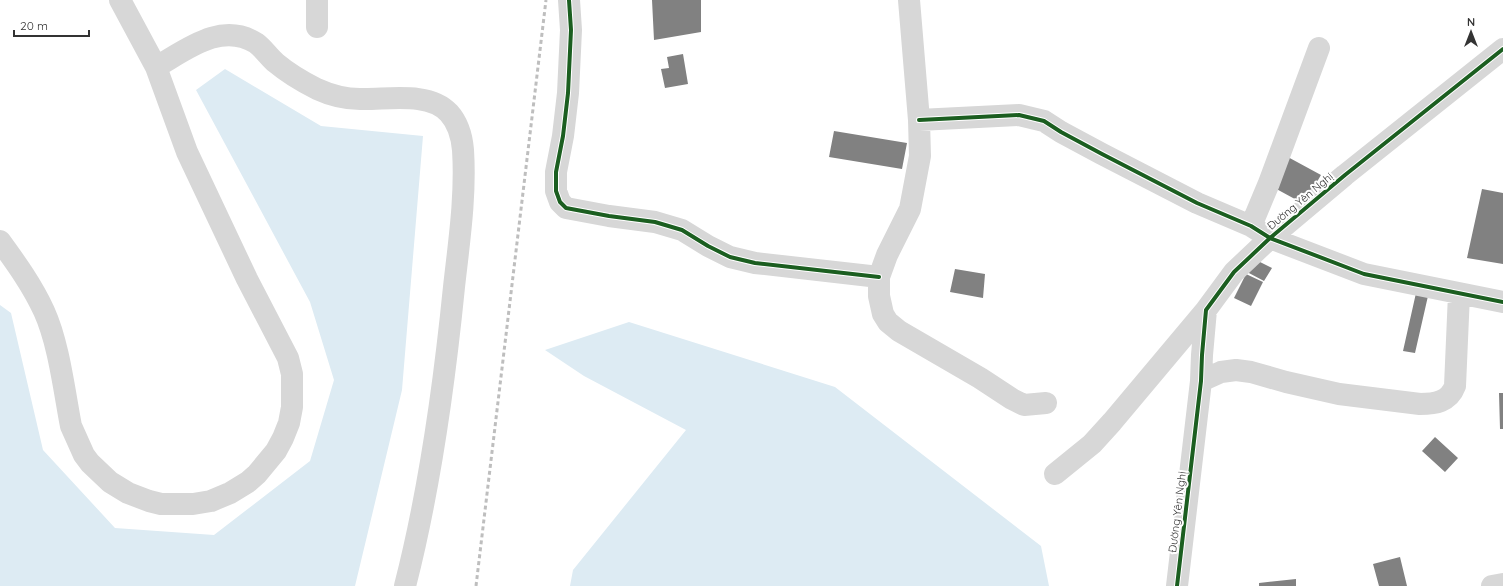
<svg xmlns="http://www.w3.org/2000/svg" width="1503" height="586" font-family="Quicksand,sans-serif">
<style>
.water{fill:#ddebf3}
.building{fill:#818181}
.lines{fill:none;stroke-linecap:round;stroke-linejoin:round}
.minor{stroke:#d7d7d7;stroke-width:22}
.rail{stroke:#bebebe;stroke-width:3;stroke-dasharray:4 3;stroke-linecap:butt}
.cycleway-casing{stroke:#fff;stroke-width:6}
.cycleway{stroke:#1b5e20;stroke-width:4}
.labels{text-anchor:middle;stroke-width:4;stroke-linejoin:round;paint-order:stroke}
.street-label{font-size:11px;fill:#333;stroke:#fff}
</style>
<rect width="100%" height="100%" fill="#fff"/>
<path class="water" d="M225,69L321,126L423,136L402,390L355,586H0V305L11,313L43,450L115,528L214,535L310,461L334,380L310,302L196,90Z
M629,322L835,387L1041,546L1049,586H570L573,570L686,430L584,376L545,350Z"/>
<path class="building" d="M652,0H701V32L654,40Z
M683,54L688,84L665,88L661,69L669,68L667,57Z
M834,131L907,143L902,169L829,157Z
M1286,156L1321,175L1304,204L1269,185Z
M1482,189L1503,193V264L1467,258Z
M1254,259L1272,268L1264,281L1247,272Z
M955,269L985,274L983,298L950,292Z
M1246,274L1263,282L1251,306L1234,298Z
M1416,293L1428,296L1415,353L1403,351Z
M1499,393H1503V429H1500Z
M1435,437L1458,458L1445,472L1422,451Z
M1400,557L1407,586H1379L1373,564Z
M1296,579V586H1259V583Z"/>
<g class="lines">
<path class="minor" d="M569,0L571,30L568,93L563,136L556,172V191L560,202L566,208L609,216L655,222L682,230L708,246L730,257L755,263L879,277
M909,0L919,120L920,156L910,209L887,255L879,277V296L883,314L888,322L899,331L980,378L1012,399L1024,405L1046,403
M317,27V0
M156,67C186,50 221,21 256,43C263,48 269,57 276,63C288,73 303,82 317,89C330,95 346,99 360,99C387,100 429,91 449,113C458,123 462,138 463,150C466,196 459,242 454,287C444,387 430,489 405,586
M919,120L1019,115L1044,121L1061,132L1102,154L1197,203L1251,226L1270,238L1364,274L1503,302
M1251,226L1269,183L1319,48
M0,241C16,263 32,285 44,311C59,344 64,390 71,426L84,455L90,463L110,482L128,493L149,501L161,504H193L211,501L230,493L248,482L257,474L276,451L283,438L289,423L292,407V374L288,358L247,279L187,152L156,67L120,0
M1201,381L1221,372L1236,370L1251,372L1286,382L1339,394L1420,404C1435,404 1449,402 1455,386L1459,294
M1055,474L1092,444L1112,422L1206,310
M1177,586L1201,381L1202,355L1206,310L1234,272L1270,238L1345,175L1503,49
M1492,586L1503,584"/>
<path class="rail" d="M476,586L546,0"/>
<g class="cycleway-casing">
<path id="cycleway" d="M569,0L571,30L568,93L563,136L556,172V191L560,202L566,208L609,216L655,222L682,230L708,246L730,257L755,263L879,277
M919,120L1019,115L1044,121L1061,132L1102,154L1197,203L1251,226L1270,238L1364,274L1503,302
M1177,586L1201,381L1202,355L1206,310L1234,272L1270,238L1345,175L1503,49"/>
</g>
<use href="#cycleway" class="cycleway"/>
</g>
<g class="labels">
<g class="street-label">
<text transform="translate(1300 201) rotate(-40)" y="4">Đường Yên Nghị</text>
<text transform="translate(1177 512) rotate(-83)" y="4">Đường Yên Nghị</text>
</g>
</g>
<g transform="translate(1471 32)" stroke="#ffffff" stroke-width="3" paint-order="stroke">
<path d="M0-3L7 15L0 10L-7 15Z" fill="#333333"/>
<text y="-6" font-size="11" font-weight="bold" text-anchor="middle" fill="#333333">N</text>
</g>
<path d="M14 30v6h75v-6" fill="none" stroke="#333333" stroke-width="2"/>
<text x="20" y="30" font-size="12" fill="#333333" stroke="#ffffff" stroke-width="3" paint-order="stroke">20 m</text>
</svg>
